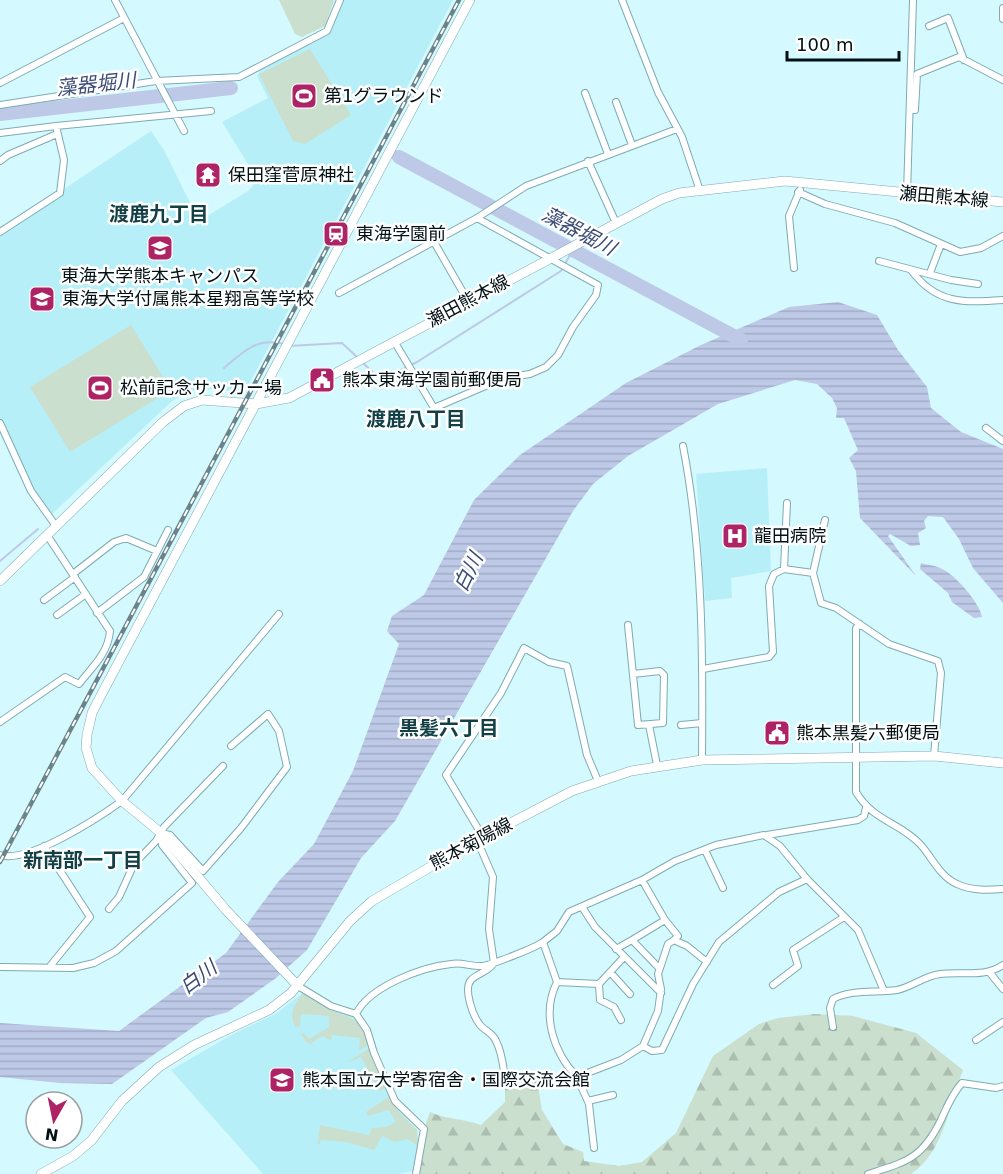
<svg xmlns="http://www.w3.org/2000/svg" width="1003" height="1174" font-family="'DejaVu Sans','Noto Sans JP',sans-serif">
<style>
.built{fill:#b7eff9}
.green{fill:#cadfcd}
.forest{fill:url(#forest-firs)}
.water{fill:url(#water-rules)}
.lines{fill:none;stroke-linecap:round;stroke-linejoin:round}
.stream{stroke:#bdc9e7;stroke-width:2}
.river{stroke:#bdc9e7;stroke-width:14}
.street-casing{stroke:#7eabb2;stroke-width:8}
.secondary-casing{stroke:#7eabb2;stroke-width:10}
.street{stroke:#fff;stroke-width:6}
.secondary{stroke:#fff;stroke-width:9}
.rail-casing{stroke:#6a8489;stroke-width:4.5}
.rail{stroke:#fff;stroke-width:2;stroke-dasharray:7;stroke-linecap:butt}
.labels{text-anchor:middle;stroke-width:5;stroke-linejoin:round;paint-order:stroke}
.poi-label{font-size:18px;fill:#021114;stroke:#fff;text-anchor:start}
.street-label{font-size:18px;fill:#021114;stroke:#fff}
.water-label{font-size:20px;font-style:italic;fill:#3c4c77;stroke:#fff}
.neighbourhood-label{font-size:20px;font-weight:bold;fill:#134046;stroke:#fff}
</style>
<defs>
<pattern id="forest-firs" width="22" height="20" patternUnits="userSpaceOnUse" patternTransform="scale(1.5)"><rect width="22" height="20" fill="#cadfcd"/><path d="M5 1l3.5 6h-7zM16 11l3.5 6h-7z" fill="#acbeaf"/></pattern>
<pattern id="water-rules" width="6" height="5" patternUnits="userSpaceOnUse" patternTransform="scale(1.5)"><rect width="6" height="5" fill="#bdc9e7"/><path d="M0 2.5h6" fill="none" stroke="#a1acc5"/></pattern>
</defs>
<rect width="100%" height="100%" fill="#d4f9ff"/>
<path class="built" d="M344,0H453L247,388L239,392L213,389L190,392L172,401L51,515L27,477L0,420V235L63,195L64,189L151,131L164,150L199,221L248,191L258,180L222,122L268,98L257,76L260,71L330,32Z
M767,468L771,571L731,578L732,598L705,601L696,474Z
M306,990L328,1009L355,1018L361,1025L392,1102L417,1130L418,1142L413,1171L399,1174H263L171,1070L233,1034L277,1013Z"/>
<path class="green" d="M279,0H334L325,26L302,37L295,34Z
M310,49L351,115L305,144L293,141L259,74Z
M131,325L171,390L70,452L30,387Z
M306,990C313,996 321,1004 329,1009C352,1021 360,1014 369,1045L359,1050L360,1038L332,1035L331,1041L323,1036L312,1042L313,1045L306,1042L301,1034L304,1033L309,1039L329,1027V1016L301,1014L300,1026L296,1027C287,1013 296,1001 306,990Z
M370,1048L385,1082L384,1089L380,1091L361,1057L346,1063Z
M390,1096L398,1111L417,1130L418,1146L408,1139L394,1142L382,1136L374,1150L346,1142L321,1140L320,1144H318L320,1125L369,1135L372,1128L386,1127L396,1122L389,1110L368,1116L366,1112Z"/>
<path class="forest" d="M815,1014L853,1016L916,1033L963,1070C949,1105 944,1152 911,1174H416L424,1129L430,1112C447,1120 463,1118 481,1125L505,1102V1078L536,1075L542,1110L563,1144L583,1152L584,1161L619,1166L642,1162L676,1133L713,1056L759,1024L778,1018Z"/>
<path class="water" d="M838,302L877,315L898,350L927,387L931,408L961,432L1003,449V603L973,568L959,539L943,517L928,516L924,521L926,528L918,533L920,545L911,546L890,534L888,536L916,576L860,518L856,471L849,458L858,450L844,418H836L837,408L832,398L817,384L795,380L718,404L628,456L593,484L573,511L395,821L361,858L307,950L276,978L228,1012L206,1018L112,1084L60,1083L0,1077V1023L119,1031L226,953L278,882L314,844L353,771L399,644L387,631L392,616L424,595L474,500L520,455L626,383L701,345L789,307Z
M921,563C927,565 934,565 940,568C954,573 980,603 982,617L974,618L952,602L948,593L920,569Z"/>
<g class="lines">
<path class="stream" d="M289,346L342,343L358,358
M362,362L381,380L417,362L561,271L570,255
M224,368C244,351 257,337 284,344
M0,561L38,529"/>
<path class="river" d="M0,114L231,88
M399,157L741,340"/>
<g class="street-casing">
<path id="street" d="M115,0L184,131
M622,0L658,92L682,137L700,191
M1003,8V19
M929,26L948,18L964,60
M0,83L124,18
M585,93L608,154
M616,102L632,145
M0,105L156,81L239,77L327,31L340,0
M910,110H915L917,74L959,57L1003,80
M0,133L56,126
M0,161L8,155L57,134
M588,161L616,223
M798,192L825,204L895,223L960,252L981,248L1003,236
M907,193L913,0
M0,232L60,193L64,160L56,126L211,111
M434,242L468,301
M879,261L951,280L978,284
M794,268L789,216L800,190
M911,270C936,304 963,303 1003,300
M930,273L941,244
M339,293L477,218L526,186L677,129
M394,341L434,408L504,378L530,374L546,367L558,355L573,327L596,295L598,285L477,218
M0,423L31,491L56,526
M986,428L1003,441
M683,446C703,549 703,656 702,760
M825,520L813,573L821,603L836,608L889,644L938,661L941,673L934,756
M784,569L813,573
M73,574L114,542L126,538L157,551
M44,600L75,577
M97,613L144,577L168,530
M57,615L86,594
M860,624L856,628V792C873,821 899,822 920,844C932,857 940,877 957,884C972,891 988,890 1003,889
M628,625L638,725L663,723L664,675L660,671L633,674
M703,669L769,657L773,652L769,586L774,574L784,569L787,503
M0,722L65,677L79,684C92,667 108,654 110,631L47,535
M649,725L657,765
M681,725L702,723
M767,835L858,820L864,816L866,808
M483,837L446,775L501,693L524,648L549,662L567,666L587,755L598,781
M477,840L493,877L489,929L494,963C488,972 478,973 471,980C463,989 473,1016 480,1025C485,1031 493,1033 496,1041C502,1052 503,1065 505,1078L536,1075
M44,846L90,917L51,965
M705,850L723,888
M0,855C28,864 98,818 122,801L279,614
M807,879L779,892L719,942L693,984L662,1050L652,1051L643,1046L621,1060L577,1077C553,1052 541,1014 557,982L543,942L557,931L569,912L642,880L675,861L716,845L764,835L780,846L807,879L858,930L884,991
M642,880L665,920
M582,907L595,927L661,993
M109,909L119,897L134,864L156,841L164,827L223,766
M616,949L632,940
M0,967L73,968L94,963L116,951L192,883L162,845L161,833L170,835L203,871L241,828L287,767L279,731L268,714L231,746
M659,968L632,940L665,920L678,936L674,940
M610,972L630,994
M990,973L1003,989
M557,982L599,984L624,957
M599,984L600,1000L614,1007L621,1020
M773,985L798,966L793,950L844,917
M298,986L331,1006L356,1014L367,1030L374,1053L395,1101L424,1129L416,1174
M356,1014C369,987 421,967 451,964C462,962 472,967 483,966C493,964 535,948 543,942
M833,1027L830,1008L833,999C852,989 875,993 897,990C912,987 924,976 940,974C962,971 984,978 1003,965
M976,1040L1003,1022
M643,1046L658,1011L661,989L658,974L668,944L674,940L687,946L707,962
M577,1077L589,1104L594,1148
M588,1101L613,1095
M868,1174C906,1162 922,1159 941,1120C947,1107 952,1094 962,1083L996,1088L1003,1086"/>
</g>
<g class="secondary-casing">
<path id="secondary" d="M0,581L163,422L184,406L202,400L256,404L289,398L662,199L679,193L785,181L1003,202
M298,986L226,910L161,833L122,801L92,768L86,748L87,735L92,713L98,701L470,0
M41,1174L73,1156L91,1141L122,1101L159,1067L194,1045L269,1010L291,993L350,921L372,901L461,849L572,791L631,771L702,760L934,756L1003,763"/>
</g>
<use href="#street" class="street"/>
<use href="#secondary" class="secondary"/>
<g class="rail-casing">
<path id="rail" d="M0,862L459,0"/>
</g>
<use href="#rail" class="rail"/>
</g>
<defs>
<g id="stadium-square" transform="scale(1.35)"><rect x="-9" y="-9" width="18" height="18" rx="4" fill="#ad2365" stroke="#fff"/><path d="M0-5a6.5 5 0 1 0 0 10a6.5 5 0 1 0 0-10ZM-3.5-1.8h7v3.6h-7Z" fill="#fff"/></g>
<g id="temple-square" transform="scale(1.35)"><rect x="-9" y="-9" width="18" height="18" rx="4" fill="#ad2365" stroke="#fff"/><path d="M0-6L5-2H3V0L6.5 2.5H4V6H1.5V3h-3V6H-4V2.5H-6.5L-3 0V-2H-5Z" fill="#fff"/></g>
<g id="station-square" transform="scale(1.35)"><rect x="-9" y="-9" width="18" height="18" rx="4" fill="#ad2365" stroke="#fff"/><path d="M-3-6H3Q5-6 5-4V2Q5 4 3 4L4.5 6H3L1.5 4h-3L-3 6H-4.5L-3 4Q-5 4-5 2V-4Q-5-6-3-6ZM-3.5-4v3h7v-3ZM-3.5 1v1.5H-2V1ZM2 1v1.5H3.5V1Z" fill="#fff"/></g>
<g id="university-square" transform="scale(1.35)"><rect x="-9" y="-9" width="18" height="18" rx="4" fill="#ad2365" stroke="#fff"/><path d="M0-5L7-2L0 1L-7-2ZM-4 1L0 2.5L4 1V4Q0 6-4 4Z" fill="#fff"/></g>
<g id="school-square" transform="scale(1.35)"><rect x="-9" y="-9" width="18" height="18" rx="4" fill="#ad2365" stroke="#fff"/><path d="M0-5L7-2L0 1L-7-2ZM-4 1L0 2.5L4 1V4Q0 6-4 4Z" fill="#fff"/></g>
<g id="civic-square" transform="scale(1.35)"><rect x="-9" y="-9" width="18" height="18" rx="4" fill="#ad2365" stroke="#fff"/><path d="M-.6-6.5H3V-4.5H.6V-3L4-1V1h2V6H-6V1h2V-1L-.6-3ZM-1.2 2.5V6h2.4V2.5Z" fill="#fff"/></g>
<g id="hospital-square" transform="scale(1.35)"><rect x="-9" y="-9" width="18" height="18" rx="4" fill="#ad2365" stroke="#fff"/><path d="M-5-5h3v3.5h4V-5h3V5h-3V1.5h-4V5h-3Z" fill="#fff"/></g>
</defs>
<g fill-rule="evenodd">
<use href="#stadium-square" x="304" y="96"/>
<use href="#temple-square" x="208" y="175"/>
<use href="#station-square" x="336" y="234"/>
<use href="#university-square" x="160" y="248"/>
<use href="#school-square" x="42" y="299"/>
<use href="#civic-square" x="322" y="380"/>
<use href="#stadium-square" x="100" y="388"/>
<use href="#hospital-square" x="735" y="536"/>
<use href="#civic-square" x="777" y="733"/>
<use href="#university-square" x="282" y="1080"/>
</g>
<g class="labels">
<g class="poi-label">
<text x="324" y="102">第1グラウンド</text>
<text x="228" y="181">保田窪菅原神社</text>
<text x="356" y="240">東海学園前</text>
<text x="160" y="282" text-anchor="middle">東海大学熊本キャンパス</text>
<text x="62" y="305">東海大学付属熊本星翔高等学校</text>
<text x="342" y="386">熊本東海学園前郵便局</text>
<text x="120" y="394">松前記念サッカー場</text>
<text x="754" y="542">龍田病院</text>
<text x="796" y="739">熊本黒髪六郵便局</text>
<text x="302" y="1086">熊本国立大学寄宿舎・国際交流会館</text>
</g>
<g class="street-label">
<text transform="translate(944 197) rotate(5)" y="6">瀬田熊本線</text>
<text transform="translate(468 301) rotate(-28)" y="6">瀬田熊本線</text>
<text transform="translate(471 844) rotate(-28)" y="6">熊本菊陽線</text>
</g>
<g class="water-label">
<text transform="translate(96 84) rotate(-6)" y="7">藻器堀川</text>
<text transform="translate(579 231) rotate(28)" y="7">藻器堀川</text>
<text transform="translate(468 572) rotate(-64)" y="7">白川</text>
<text transform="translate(198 977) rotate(-37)" y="7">白川</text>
</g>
<g class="neighbourhood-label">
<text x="159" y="221">渡鹿九丁目</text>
<text x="416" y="426">渡鹿八丁目</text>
<text x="449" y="735">黒髪六丁目</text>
<text x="83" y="867">新南部一丁目</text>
</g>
</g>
<g transform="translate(54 1120) rotate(189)"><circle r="28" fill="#ffffff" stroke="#9aa0a1" stroke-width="1.5"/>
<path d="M0-4.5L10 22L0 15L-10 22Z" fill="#ad2365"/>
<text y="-9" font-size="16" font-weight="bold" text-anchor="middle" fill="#021114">N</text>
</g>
<path d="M787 51v9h112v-9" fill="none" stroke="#021114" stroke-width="3"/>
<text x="796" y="51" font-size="18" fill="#021114" stroke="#ffffff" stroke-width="4.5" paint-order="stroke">100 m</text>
</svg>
